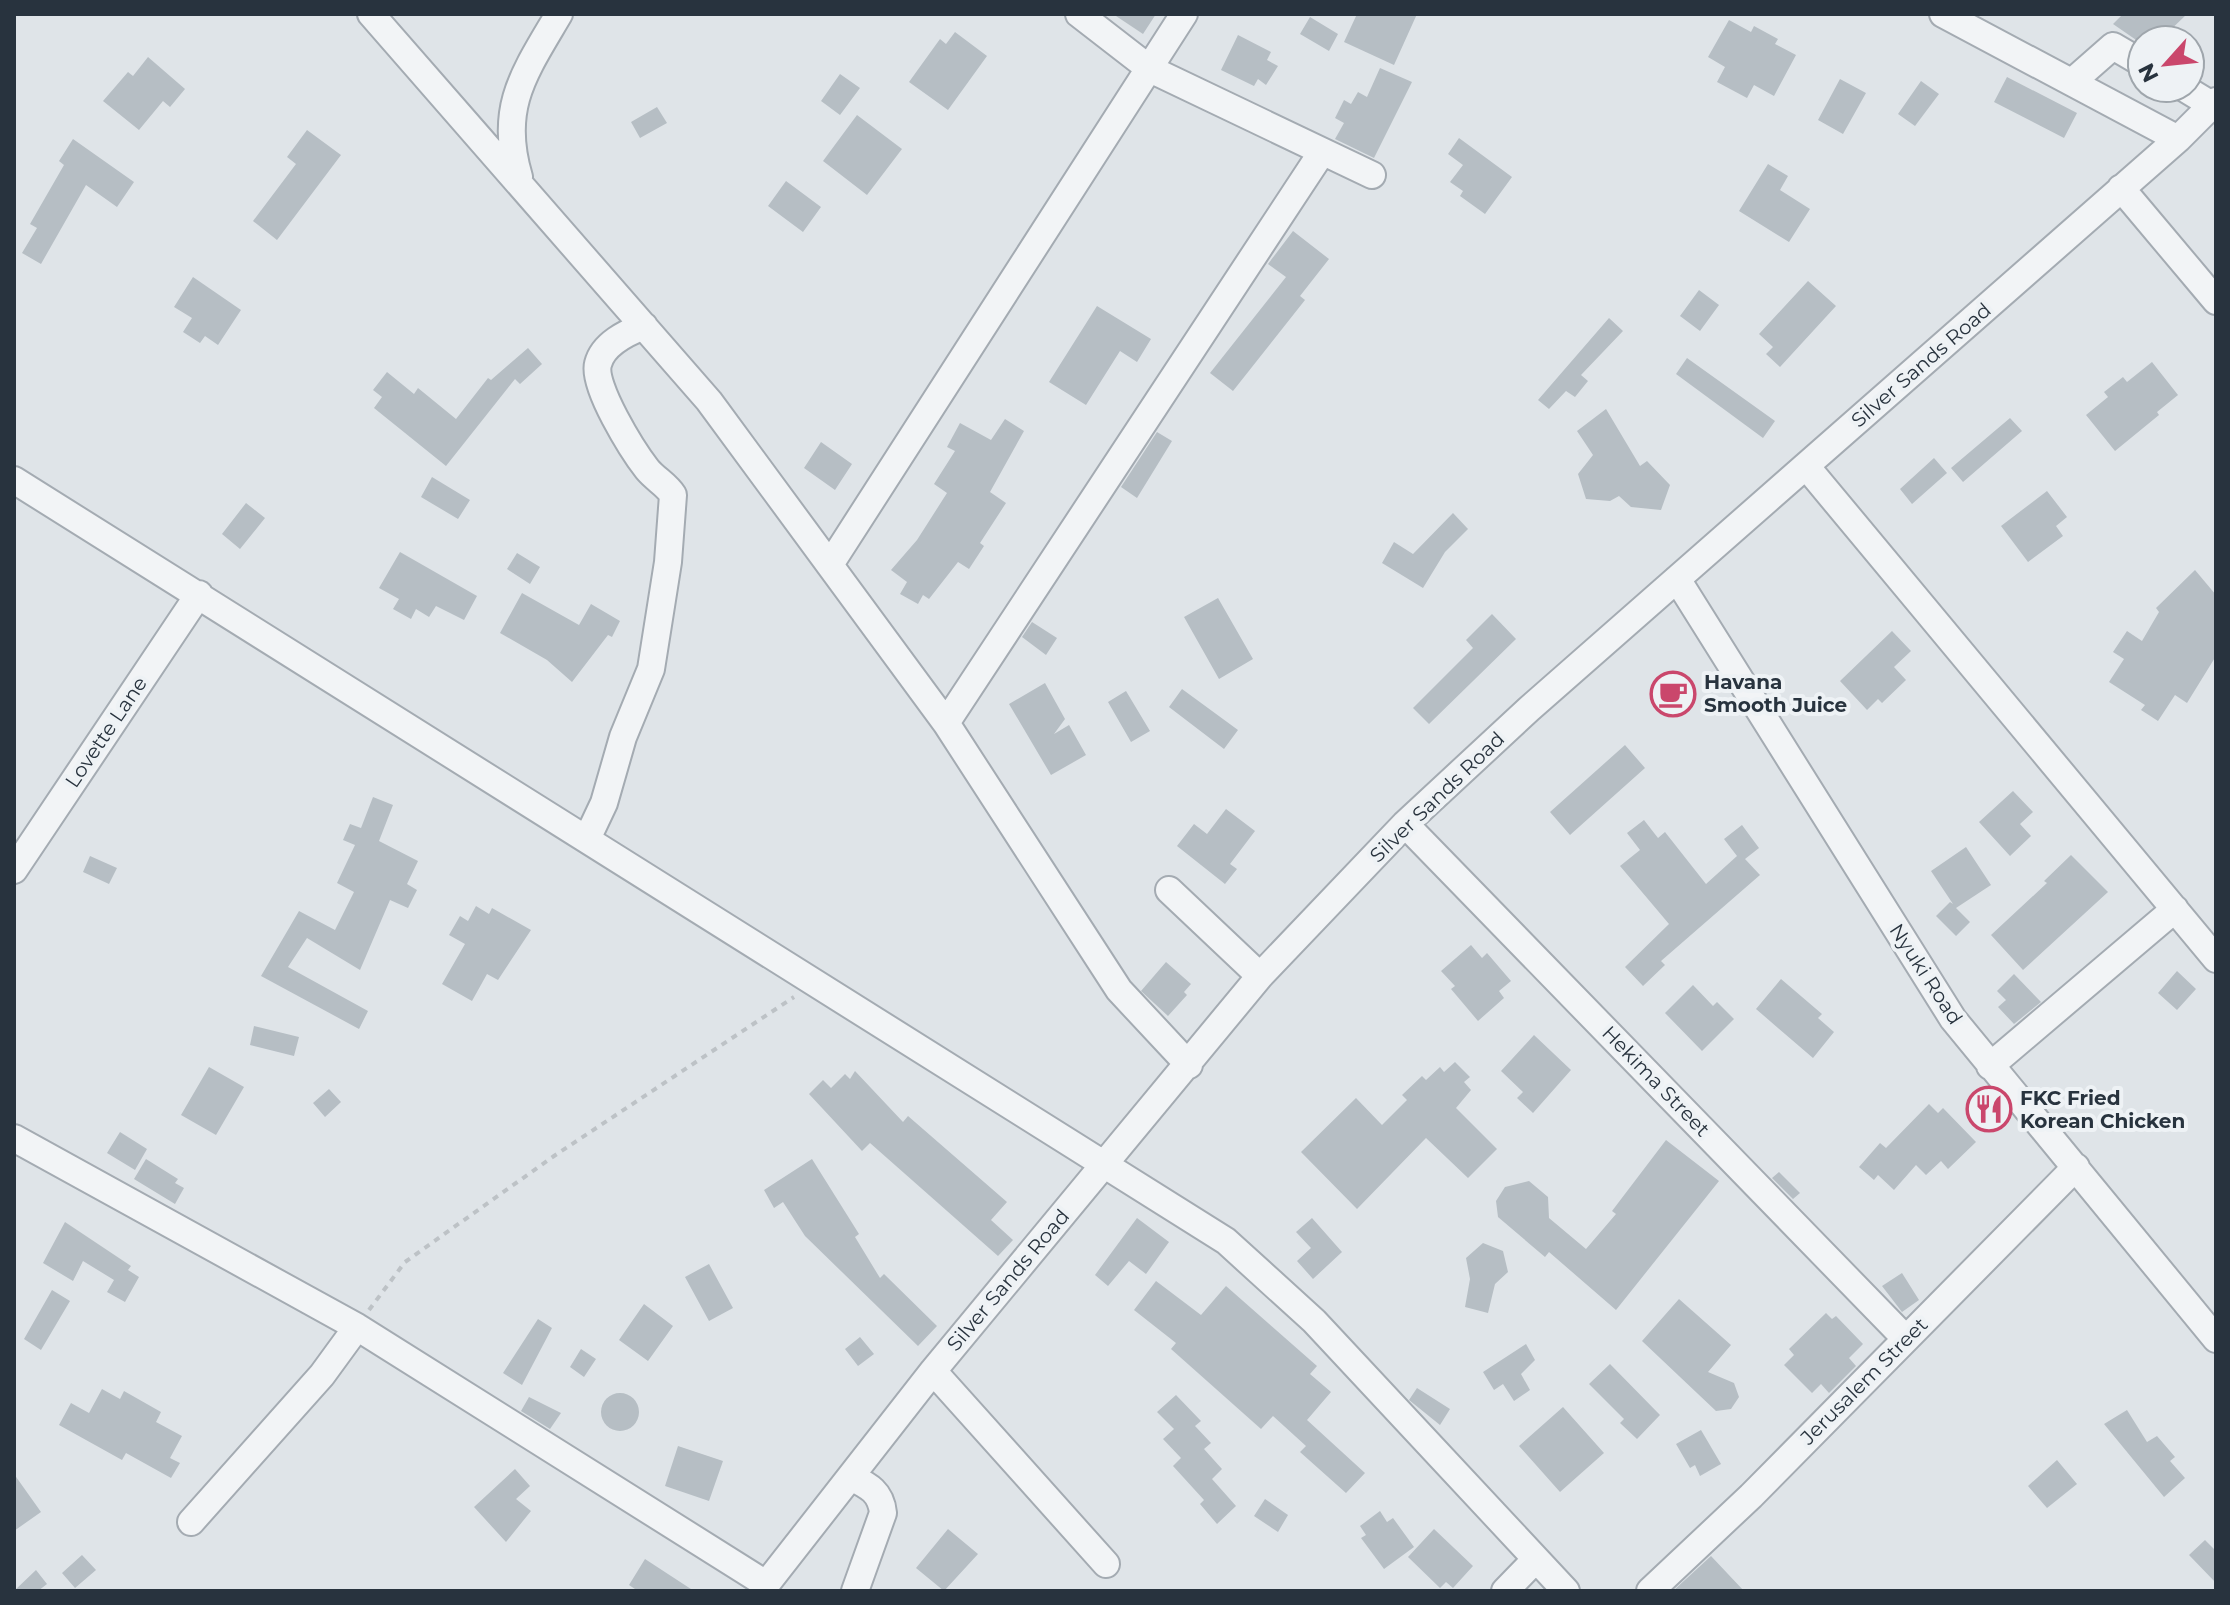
<svg xmlns="http://www.w3.org/2000/svg" width="2230" height="1605" font-family="Montserrat,sans-serif">
<style>
.building{fill:#b6bec4}
.lines{fill:none;stroke-linecap:round;stroke-linejoin:round}
.minor-casing{stroke:#a4abb2;stroke-width:30}
.path{stroke:#bdc2c6;stroke-width:4;stroke-dasharray:6 6;stroke-linecap:butt}
.minor{stroke:#f2f4f6;stroke-width:26}
.labels{text-anchor:middle;stroke-width:8;stroke-linejoin:round;paint-order:stroke}
.street-label{font-size:20px;fill:#28333e;stroke:#eef2f5}
.poi-label{font-size:20px;font-weight:bold;fill:#28333e;stroke:#eef2f5;text-anchor:start}
</style>
<rect width="100%" height="100%" fill="#dfe4e8"/>
<path class="building" d="M1113,14H1156L1143,34Z
M1357,14H1417L1394,65L1344,42Z
M2123,14H2187L2160,40H2142V44L2113,24Z
M1310,17L1338,34L1329,51L1300,34Z
M1729,20L1751,32L1754,26L1778,39L1775,44L1796,55L1774,96L1754,85L1747,98L1717,82L1725,67L1708,57Z
M955,32L987,56L948,110L909,82L940,39L946,44Z
M1238,35L1271,52L1267,60L1278,66L1266,85L1258,79L1254,86L1221,70Z
M148,57L185,89L170,107L163,101L139,130L103,101L128,72L133,76Z
M1380,68L1412,82L1374,158L1335,139L1344,123L1335,118L1344,100L1351,104L1358,92L1367,97Z
M840,74L860,88L840,115L821,101Z
M2007,77L2077,113L2064,138L1994,102Z
M1840,79L1866,93L1843,134L1818,120Z
M1921,81L1939,94L1915,126L1898,114Z
M657,107L667,123L640,138L631,122Z
M857,115L902,149L867,195L823,161Z
M307,130L341,155L277,240L253,221L296,164L287,157Z
M1459,138L1512,177L1485,214L1460,196L1463,191L1450,182L1463,165L1448,154Z
M73,139L134,182L117,207L86,185L41,264L22,253L37,228L30,224L64,165L59,161Z
M1768,164L1788,176L1780,190L1810,209L1789,242L1739,211Z
M786,181L821,207L803,232L768,206Z
M1293,231L1329,259L1300,296L1305,300L1233,391L1210,373L1286,277L1268,264Z
M193,277L241,310L218,345L205,336L200,343L183,332L192,318L174,307Z
M1808,281L1836,306L1780,367L1766,354L1773,347L1759,334Z
M1699,290L1719,305L1700,331L1680,316Z
M1097,306L1151,339L1137,362L1120,351L1086,405L1049,382Z
M1609,318L1623,331L1581,375L1588,381L1575,397L1566,391L1549,409L1538,400Z
M528,348L542,364L520,384L515,379L446,466L374,408L382,397L373,390L387,372L414,394L418,388L456,419L488,378L491,380Z
M1687,358L1775,421L1763,438L1676,374Z
M2152,362L2178,395L2157,412L2159,415L2115,451L2086,415L2108,397L2104,392L2123,377L2127,382Z
M1606,409L1640,466L1647,461L1670,485L1661,510L1631,507L1619,496L1610,501L1586,499L1578,474L1593,455L1577,431Z
M2010,418L2022,431L1963,482L1951,468Z
M1005,419L1024,431L990,492L1006,503L980,543L984,546L969,569L958,562L929,599L923,595L918,604L900,594L907,582L891,570L917,540L947,493L934,484L955,451L947,447L960,423L991,440Z
M1157,432L1172,441L1137,498L1121,487Z
M821,442L852,464L835,490L804,468Z
M1934,458L1947,473L1912,504L1900,489Z
M432,477L470,500L458,519L421,497Z
M2047,491L2067,517L2056,526L2063,536L2028,562L2001,526Z
M246,503L265,518L240,549L222,534Z
M1453,513L1468,529L1445,552L1423,588L1382,563L1394,542L1413,554Z
M400,552L477,596L464,620L436,606L429,617L416,609L411,619L393,609L399,599L379,588Z
M517,553L540,567L530,584L507,569Z
M2195,570L2216,595V656L2187,703L2175,695L2158,721L2141,710L2145,705L2109,682L2124,659L2113,652L2127,631L2142,641L2159,612L2156,608Z
M522,593L579,625L591,604L620,621L612,637L608,635L572,682L547,660L500,633Z
M1218,598L1253,659L1219,679L1184,617Z
M1492,614L1516,639L1429,724L1413,708L1473,648L1466,640Z
M1032,622L1057,638L1046,655L1022,637Z
M1892,631L1911,651L1894,667L1906,680L1882,703L1878,699L1867,710L1840,681Z
M1045,683L1065,719L1054,734L1069,725L1086,755L1051,775L1009,704Z
M1182,689L1238,730L1224,749L1169,707Z
M1126,691L1150,731L1131,742L1108,702Z
M1625,745L1645,768L1570,835L1550,812Z
M2013,791L2033,812L2020,824L2031,836L2010,856L1979,822Z
M373,797L393,805L379,841L418,861L407,884L417,890L408,908L390,900L360,970L307,938L288,967L368,1011L359,1029L261,976L299,911L335,930L354,892L337,883L355,845L343,840L350,824L361,828Z
M1226,809L1255,831L1230,864L1237,869L1225,884L1177,846L1194,824L1207,834Z
M1644,820L1658,838L1665,832L1706,884L1737,856L1724,839L1742,825L1759,848L1745,859L1760,875L1661,961L1665,965L1643,986L1625,967L1669,924L1620,866L1640,850L1627,833Z
M1966,847L1991,885L1956,908L1970,922L1956,936L1936,916L1950,902L1953,904L1931,871Z
M2071,855L2108,892L2023,970L1991,935L2047,883L2044,881Z
M90,856L117,868L109,884L83,872Z
M476,906L489,914L492,908L531,930L498,980L487,974L472,1001L442,984L465,944L449,935L460,916L468,921Z
M1471,945L1482,958L1487,953L1511,981L1499,991L1504,998L1478,1021L1451,989L1455,986L1441,971Z
M1166,962L1191,984L1184,992L1187,995L1168,1016L1141,991Z
M2177,971L2196,989L2177,1010L2158,993Z
M2014,974L2041,1002L2014,1024L1998,1007L2006,1000L1997,991Z
M1781,979L1822,1014L1818,1018L1834,1032L1813,1058L1756,1009Z
M1693,985L1713,1006L1717,1002L1734,1019L1702,1051L1665,1013Z
M254,1026L299,1037L294,1056L250,1045Z
M1534,1035L1571,1070L1533,1113L1517,1098L1523,1092L1501,1071Z
M1455,1062L1470,1077L1464,1082L1471,1090L1456,1108L1497,1149L1468,1178L1426,1138L1357,1209L1301,1152L1356,1098L1382,1125L1407,1100L1402,1095L1422,1076L1426,1080L1440,1067L1444,1072Z
M209,1067L244,1087L216,1135L181,1115Z
M855,1071L903,1122L908,1116L1007,1202L991,1220L1013,1240L998,1256L870,1143L862,1151L809,1094L823,1080L831,1088L845,1074L850,1079Z
M329,1089L341,1102L325,1117L313,1103Z
M1929,1104L1938,1113L1943,1108L1976,1142L1948,1169L1941,1161L1926,1175L1916,1165L1894,1190L1878,1175L1874,1180L1859,1167L1880,1143L1886,1148Z
M120,1132L147,1149L135,1170L107,1153Z
M1666,1140L1719,1181L1616,1310L1549,1252L1545,1257L1498,1217L1496,1201L1505,1187L1529,1181L1548,1197L1549,1218L1586,1249L1616,1214L1612,1211Z
M146,1159L178,1179L175,1183L184,1188L175,1204L134,1179Z
M812,1159L859,1234L855,1237L880,1278L884,1274L937,1326L918,1346L805,1236L783,1202L774,1208L764,1190Z
M1779,1172L1800,1193L1793,1199L1772,1178Z
M1137,1218L1169,1242L1146,1274L1129,1261L1108,1286L1095,1275Z
M1312,1218L1342,1252L1313,1279L1297,1261L1311,1248L1296,1232Z
M65,1222L131,1266L128,1270L139,1277L125,1302L107,1292L114,1280L83,1261L73,1281L43,1263Z
M1483,1243L1503,1251L1508,1272L1495,1284L1488,1313L1465,1307L1470,1279L1466,1258Z
M709,1264L733,1308L709,1321L685,1277Z
M1902,1273L1919,1300L1902,1312L1882,1286Z
M1156,1281L1201,1315L1226,1286L1317,1366L1310,1374L1331,1392L1307,1420L1365,1473L1346,1493L1300,1452L1306,1446L1273,1416L1261,1429L1171,1349L1176,1343L1134,1310Z
M52,1290L70,1301L41,1350L24,1339Z
M1679,1299L1731,1345L1708,1372L1734,1383L1739,1397L1731,1409L1716,1411L1642,1341Z
M644,1304L673,1326L648,1361L619,1340Z
M1826,1313L1832,1319L1836,1316L1863,1344L1849,1358L1856,1366L1829,1393L1821,1384L1812,1393L1784,1365L1794,1355L1789,1349Z
M538,1319L552,1328L522,1385L503,1373Z
M860,1337L874,1354L858,1366L845,1349Z
M1526,1344L1535,1360L1521,1374L1530,1390L1514,1401L1503,1384L1494,1390L1483,1372Z
M581,1349L596,1359L584,1377L570,1367Z
M1610,1364L1660,1415L1637,1439L1620,1423L1624,1419L1589,1384Z
M1417,1388L1450,1409L1440,1425L1409,1400Z
M102,1389L120,1399L124,1391L161,1412L156,1422L182,1436L170,1458L180,1463L171,1478L126,1453L122,1460L59,1425L71,1403L89,1413Z
M601 1412a19 19 0 1 1 38 0a19 19 0 1 1-38 0Z
M1176,1395L1201,1421L1195,1426L1211,1443L1204,1449L1222,1469L1212,1479L1236,1506L1217,1524L1200,1504L1204,1500L1173,1466L1181,1458L1163,1439L1174,1429L1157,1412Z
M529,1397L561,1413L550,1429L521,1411Z
M1563,1407L1604,1453L1560,1492L1519,1446Z
M2127,1410L2147,1442L2157,1436L2175,1457L2170,1461L2185,1478L2164,1497L2104,1424Z
M1701,1430L1721,1464L1700,1476L1695,1465L1690,1468L1676,1444Z
M678,1446L723,1461L709,1501L665,1486Z
M2057,1460L2077,1484L2047,1508L2028,1486Z
M515,1469L530,1486L516,1499L531,1511L506,1542L474,1507Z
M14,1474L41,1512L14,1531Z
M1265,1499L1288,1515L1278,1532L1254,1516Z
M1380,1511L1387,1522L1393,1518L1414,1547L1384,1569L1361,1538L1366,1535L1360,1526Z
M948,1529L978,1554L944,1591L916,1568Z
M1434,1529L1473,1566L1453,1588L1446,1582L1440,1588L1408,1557Z
M2205,1540L2216,1551V1583L2189,1555Z
M82,1555L96,1570L75,1588L62,1573Z
M1711,1556L1744,1591H1673Z
M645,1559L694,1591H638L629,1585Z
M36,1570L47,1584L38,1591H14Z"/>
<g class="lines">
<g class="minor-casing">
<path id="minor" d="M371,14L709,401L946,723L1119,990L1189,1065
M1079,14L1150,69L1372,175
M1943,14L2178,139
M2072,82L2113,46L2142,63
M2184,88L2212,105
M519,177C498,107 525,72 559,14
M2121,188L2216,301
M1806,466L2216,959
M14,480L1226,1241L1314,1321L1566,1591
M831,563L1184,14
M1677,579L1953,1019L2216,1339
M946,723L1322,152
M1405,824L1906,1339
M587,839L604,803L623,737L651,669L668,562L673,495C667,485 655,479 647,469C633,451 592,386 598,364C603,344 626,333 644,326
M14,870L199,594
M1169,890L1260,976
M1990,1066L2175,909
M14,1138L357,1327L766,1584
M933,1371L1106,1564
M851,1477C869,1486 881,1492 883,1513L855,1591
M191,1522L322,1375L357,1327
M761,1591L933,1371L1260,976L1405,824L1529,709L2178,139L2216,101
M1505,1591L1536,1559
M1650,1591L1751,1496L2076,1167"/>
</g>
<path class="path" d="M369,1310L405,1262L554,1156L794,997"/>
<use href="#minor" class="minor"/>
</g>
<defs>
<g id="cafe-ring" transform="scale(2.3)"><circle r="9.5" fill="#eef2f5" stroke="#ca476c" stroke-width="1.5"/><path d="M-5.5-4.5H6V0H3Q3 3.5 0 3.5H-2.5Q-5.5 3.5-5.5 0ZM3-3.2v2h1.7v-2ZM-6 4.5H4V6H-6Z" fill="#ca476c"/></g>
<g id="restaurant-ring" transform="scale(2.3)"><circle r="9.5" fill="#eef2f5" stroke="#ca476c" stroke-width="1.5"/><path d="M-5-6h1v4h1v-4h1v4h1v-4h1v5L-1.5 .5V6h-2V.5L-5-1ZM5-6V6H3V1.5H1.5Q1.5-4 5-6Z" fill="#ca476c"/></g>
</defs>
<g fill-rule="evenodd">
<use href="#cafe-ring" x="1673" y="694"/>
<use href="#restaurant-ring" x="1989" y="1109"/>
</g>
<g class="labels">
<g class="street-label">
<text transform="translate(1921 365) rotate(-41)" y="7">Silver Sands Road</text>
<text transform="translate(106 732) rotate(-56)" y="7">Lovette Lane</text>
<text transform="translate(1437 797) rotate(-44)" y="7">Silver Sands Road</text>
<text transform="translate(1926 974) rotate(57)" y="7">Nyuki Road</text>
<text transform="translate(1656 1081) rotate(46)" y="7">Hekima Street</text>
<text transform="translate(1008 1280) rotate(-50)" y="7">Silver Sands Road</text>
<text transform="translate(1864 1381) rotate(-45)" y="7">Jerusalem Street</text>
</g>
<g class="poi-label">
<text x="1704" y="689">Havana<tspan x="1704" dy="23">Smooth Juice</tspan></text>
<text x="2020" y="1105">FKC Fried<tspan x="2020" dy="23">Korean Chicken</tspan></text>
</g>
</g>
<rect width="2230" height="1605" fill="none" stroke="#28333e" stroke-width="32"/>
<g transform="translate(2166 64) rotate(243)"><circle r="38" fill="#eef2f5" stroke="#9fa6ac" stroke-width="2"/>
<path d="M0-6L14 30L0 20L-14 30Z" fill="#ca476c"/>
<text y="-12" font-size="22" font-weight="bold" text-anchor="middle" fill="#28333e">N</text>
</g>
</svg>
